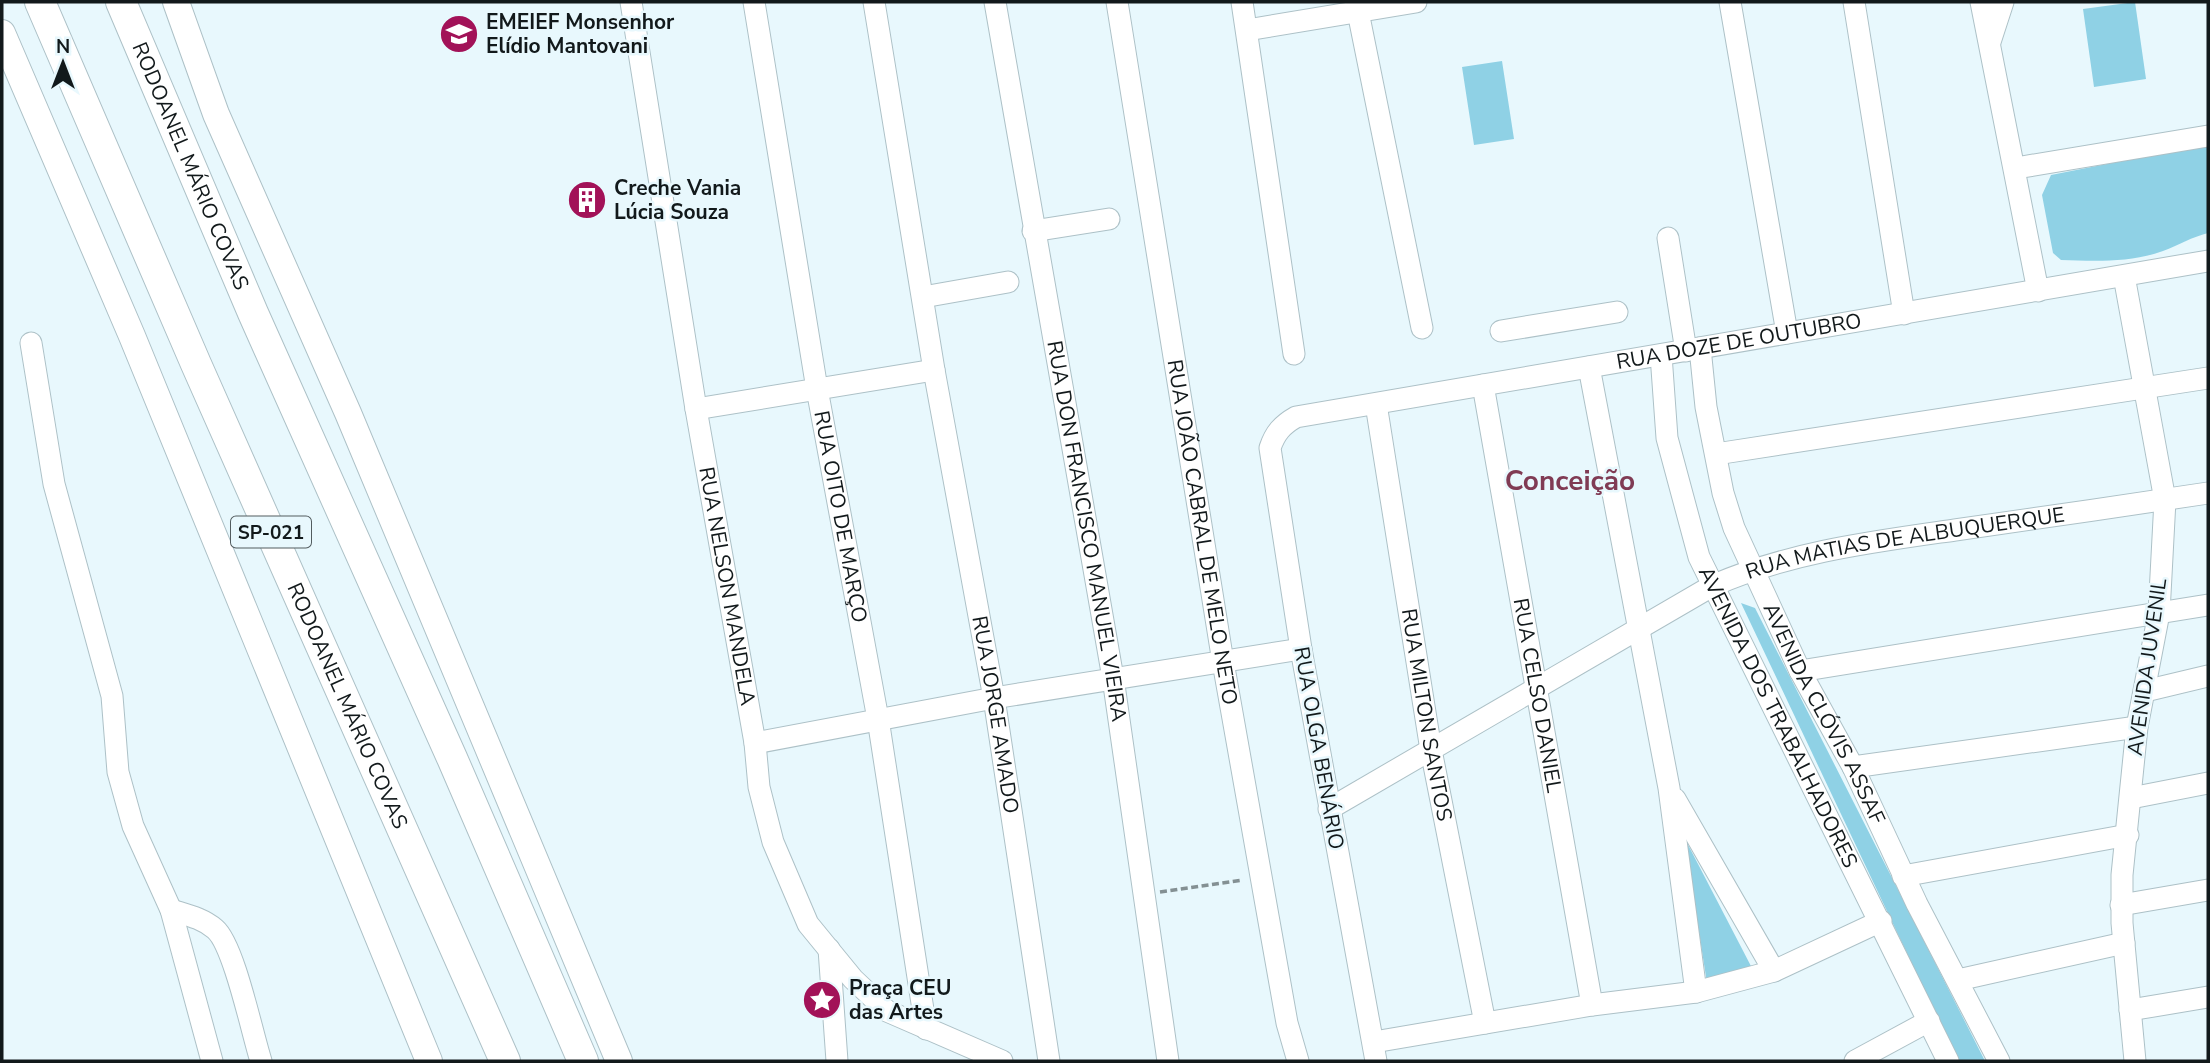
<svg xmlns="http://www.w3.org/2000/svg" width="2210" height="1063" font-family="'Nunito Sans',sans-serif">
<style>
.green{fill:#8fd1e5}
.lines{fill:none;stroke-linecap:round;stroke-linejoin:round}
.minor-casing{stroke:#adc1c7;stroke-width:23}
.major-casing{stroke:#adc1c7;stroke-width:28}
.highway-casing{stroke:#adc1c7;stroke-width:32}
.path{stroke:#849093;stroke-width:3.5;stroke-dasharray:7 3.5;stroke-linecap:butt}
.minor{stroke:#fff;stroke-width:21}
.major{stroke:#fff;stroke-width:26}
.highway{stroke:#fff;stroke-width:30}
.labels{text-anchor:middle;stroke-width:5;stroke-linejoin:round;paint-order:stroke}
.shield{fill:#e8f8fd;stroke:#525c5f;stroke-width:2}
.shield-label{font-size:19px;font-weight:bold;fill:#12191b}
.poi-label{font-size:21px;font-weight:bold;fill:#12191b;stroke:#e8f8fd;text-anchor:start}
.street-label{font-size:21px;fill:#12191b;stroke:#e8f8fd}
.district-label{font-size:28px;font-weight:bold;fill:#803b54;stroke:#e8f8fd}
</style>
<rect width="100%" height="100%" fill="#e8f8fd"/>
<path class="green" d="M2135,2L2146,79L2094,87L2083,9Z
M1502,61L1514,139L1474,145L1462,67Z
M2208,144V233C2192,237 2179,245 2163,251C2131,263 2094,261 2061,260L2053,253L2042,195L2051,175Z
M1741,603L1755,608L1985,1061H1958Z
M1684,837L1753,970L1707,983Z"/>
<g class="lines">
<g class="minor-casing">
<g id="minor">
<path id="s1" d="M631,2L696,409L755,743L759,787L773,842L808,924L853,979L887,1011L1002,1061"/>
<path id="s2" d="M754,2L817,389L878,719L926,1029"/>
<path id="s3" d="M874,2L934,370L994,698L1049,1061"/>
<path id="s4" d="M995,2L1113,678L1168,1061"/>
<path id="s5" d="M1117,2L1223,662L1287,1023L1298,1061"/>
<path d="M1242,2L1294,354"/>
<path d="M1356,2L1422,328"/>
<path d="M1730,2L1787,333"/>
<path d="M1854,2L1904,314"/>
<path d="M1981,2L2038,291"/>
<path d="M1247,30L1416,2"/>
<path d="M1990,42L2003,2"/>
<path d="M2016,168L2208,136"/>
<path d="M1033,231L1109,219"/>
<path d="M1668,238L1686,351"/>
<path d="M2124,276L2165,500L2159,613L2137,727L2122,875V923L2135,1061"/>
<path d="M923,297L1008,282"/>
<path d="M1501,331L1617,312"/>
<path d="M31,343L54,484L112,696L118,772L133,826L171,910L212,1061"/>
<path id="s6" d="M1700,348L1706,407L1723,493L1734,528L1800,671L1853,767L1917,904L1999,1061"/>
<path id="s7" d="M1661,355L1667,438L1699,557L1948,1061"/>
<path d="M1589,367L1669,788L1696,992"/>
<path id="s8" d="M1483,385L1592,1005"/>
<path id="s9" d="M1376,404L1431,750L1485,1023"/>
<path d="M696,409L934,370"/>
<path d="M1716,454L2208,378"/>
<path d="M1800,671L2208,605"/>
<path d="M2145,691L2208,676"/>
<path d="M755,743L994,698L1301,649"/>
<path d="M1853,767L2137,727"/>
<path d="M2131,798L2208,783"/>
<path d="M1675,799L1774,971"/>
<path id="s10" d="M1329,809L1712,586C1790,552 1871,542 1955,530C2039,518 2124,506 2208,493"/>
<path d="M1903,876L2128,835"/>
<path d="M2121,905L2208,890"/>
<path d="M171,910C187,915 202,918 215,929C234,945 252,1033 261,1061"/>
<path d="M829,949L837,1061"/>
<path d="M1958,980L2124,943"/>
<path d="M2130,1010L2208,997"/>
<path d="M1374,1042L1592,1005L1696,992L1774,971L1881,921"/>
<path id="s11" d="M1376,1061L1301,649L1270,448C1275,433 1282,425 1296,417L2208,261"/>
<path d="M1855,1061L1929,1021"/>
</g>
</g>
<g class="major-casing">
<path id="major" d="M176,2L216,114L348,413L619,1061
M2,33L132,336L429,1061"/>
</g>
<g class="highway-casing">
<g id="highway">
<path id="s12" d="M40,2L196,364L505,1061"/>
<path id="s13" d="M121,2L253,313L452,758L583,1061"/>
</g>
</g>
<path class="path" d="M1160,892L1243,880"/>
<use href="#minor" class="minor"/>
<use href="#major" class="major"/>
<use href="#highway" class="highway"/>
</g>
<defs>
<g id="school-disc" transform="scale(2.0125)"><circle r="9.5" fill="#a21258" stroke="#e8f8fd"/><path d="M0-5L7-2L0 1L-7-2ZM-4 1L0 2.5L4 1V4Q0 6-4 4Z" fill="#fff"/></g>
<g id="building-disc" transform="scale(2.0125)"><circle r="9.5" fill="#a21258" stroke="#e8f8fd"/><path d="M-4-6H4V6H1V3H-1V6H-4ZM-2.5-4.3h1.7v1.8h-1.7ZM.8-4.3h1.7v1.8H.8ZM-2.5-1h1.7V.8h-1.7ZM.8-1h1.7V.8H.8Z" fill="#fff"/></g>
<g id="sight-disc" transform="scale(2.0125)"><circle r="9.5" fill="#a21258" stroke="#e8f8fd"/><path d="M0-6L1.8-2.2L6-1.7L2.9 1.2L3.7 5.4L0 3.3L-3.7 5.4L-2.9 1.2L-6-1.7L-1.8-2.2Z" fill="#fff"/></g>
</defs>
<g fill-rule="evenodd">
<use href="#school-disc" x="459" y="34"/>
<use href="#building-disc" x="587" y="200"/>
<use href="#sight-disc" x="822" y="1000"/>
</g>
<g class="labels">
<rect class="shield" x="231" y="516.5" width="80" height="31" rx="5"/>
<g class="shield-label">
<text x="271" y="539">SP-021</text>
</g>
<g class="poi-label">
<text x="486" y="29">EMEIEF Monsenhor<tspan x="486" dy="24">Elídio Mantovani</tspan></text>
<text x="614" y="195">Creche Vania<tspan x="614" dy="24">Lúcia Souza</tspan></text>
<text x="849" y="995">Praça CEU<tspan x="849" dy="24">das Artes</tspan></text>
</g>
<g class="street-label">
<text dy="7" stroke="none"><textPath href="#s13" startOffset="178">RODOANEL MÁRIO COVAS</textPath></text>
<text dy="7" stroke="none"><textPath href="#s11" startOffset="1113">RUA DOZE DE OUTUBRO</textPath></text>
<text dy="7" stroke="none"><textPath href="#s2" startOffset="522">RUA OITO DE MARÇO</textPath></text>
<text dy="7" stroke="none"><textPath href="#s4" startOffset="537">RUA DON FRANCISCO MANUEL VIEIRA</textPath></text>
<text dy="7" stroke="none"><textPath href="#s5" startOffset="537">RUA JOÃO CABRAL DE MELO NETO</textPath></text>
<text dy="7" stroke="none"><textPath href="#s10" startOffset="642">RUA MATIAS DE ALBUQUERQUE</textPath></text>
<text dy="7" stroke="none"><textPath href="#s1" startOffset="592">RUA NELSON MANDELA</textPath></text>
<text transform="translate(2147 667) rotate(-82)" y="7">AVENIDA JUVENIL</text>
<text dy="7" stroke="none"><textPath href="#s8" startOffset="315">RUA CELSO DANIEL</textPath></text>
<text dy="7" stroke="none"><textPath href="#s12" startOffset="768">RODOANEL MÁRIO COVAS</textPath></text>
<text dy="7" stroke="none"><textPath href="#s9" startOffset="315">RUA MILTON SANTOS</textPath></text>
<text dy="7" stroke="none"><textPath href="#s6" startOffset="390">AVENIDA CLÓVIS ASSAF</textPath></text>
<text dy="7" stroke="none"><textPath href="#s3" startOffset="723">RUA JORGE AMADO</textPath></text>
<text dy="7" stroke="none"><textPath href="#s7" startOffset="385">AVENIDA DOS TRABALHADORES</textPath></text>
<text transform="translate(1319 748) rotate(80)" y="7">RUA OLGA BENÁRIO</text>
</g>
<g class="district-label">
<text x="1570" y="490">Conceição</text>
</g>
</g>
<rect width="2210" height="1063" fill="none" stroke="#12191b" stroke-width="7"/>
<g transform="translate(63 63)" stroke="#e8f8fd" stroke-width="5" paint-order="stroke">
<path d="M0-5L12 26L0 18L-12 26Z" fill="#12191b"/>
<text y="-10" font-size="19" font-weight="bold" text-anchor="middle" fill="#12191b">N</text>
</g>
</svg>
